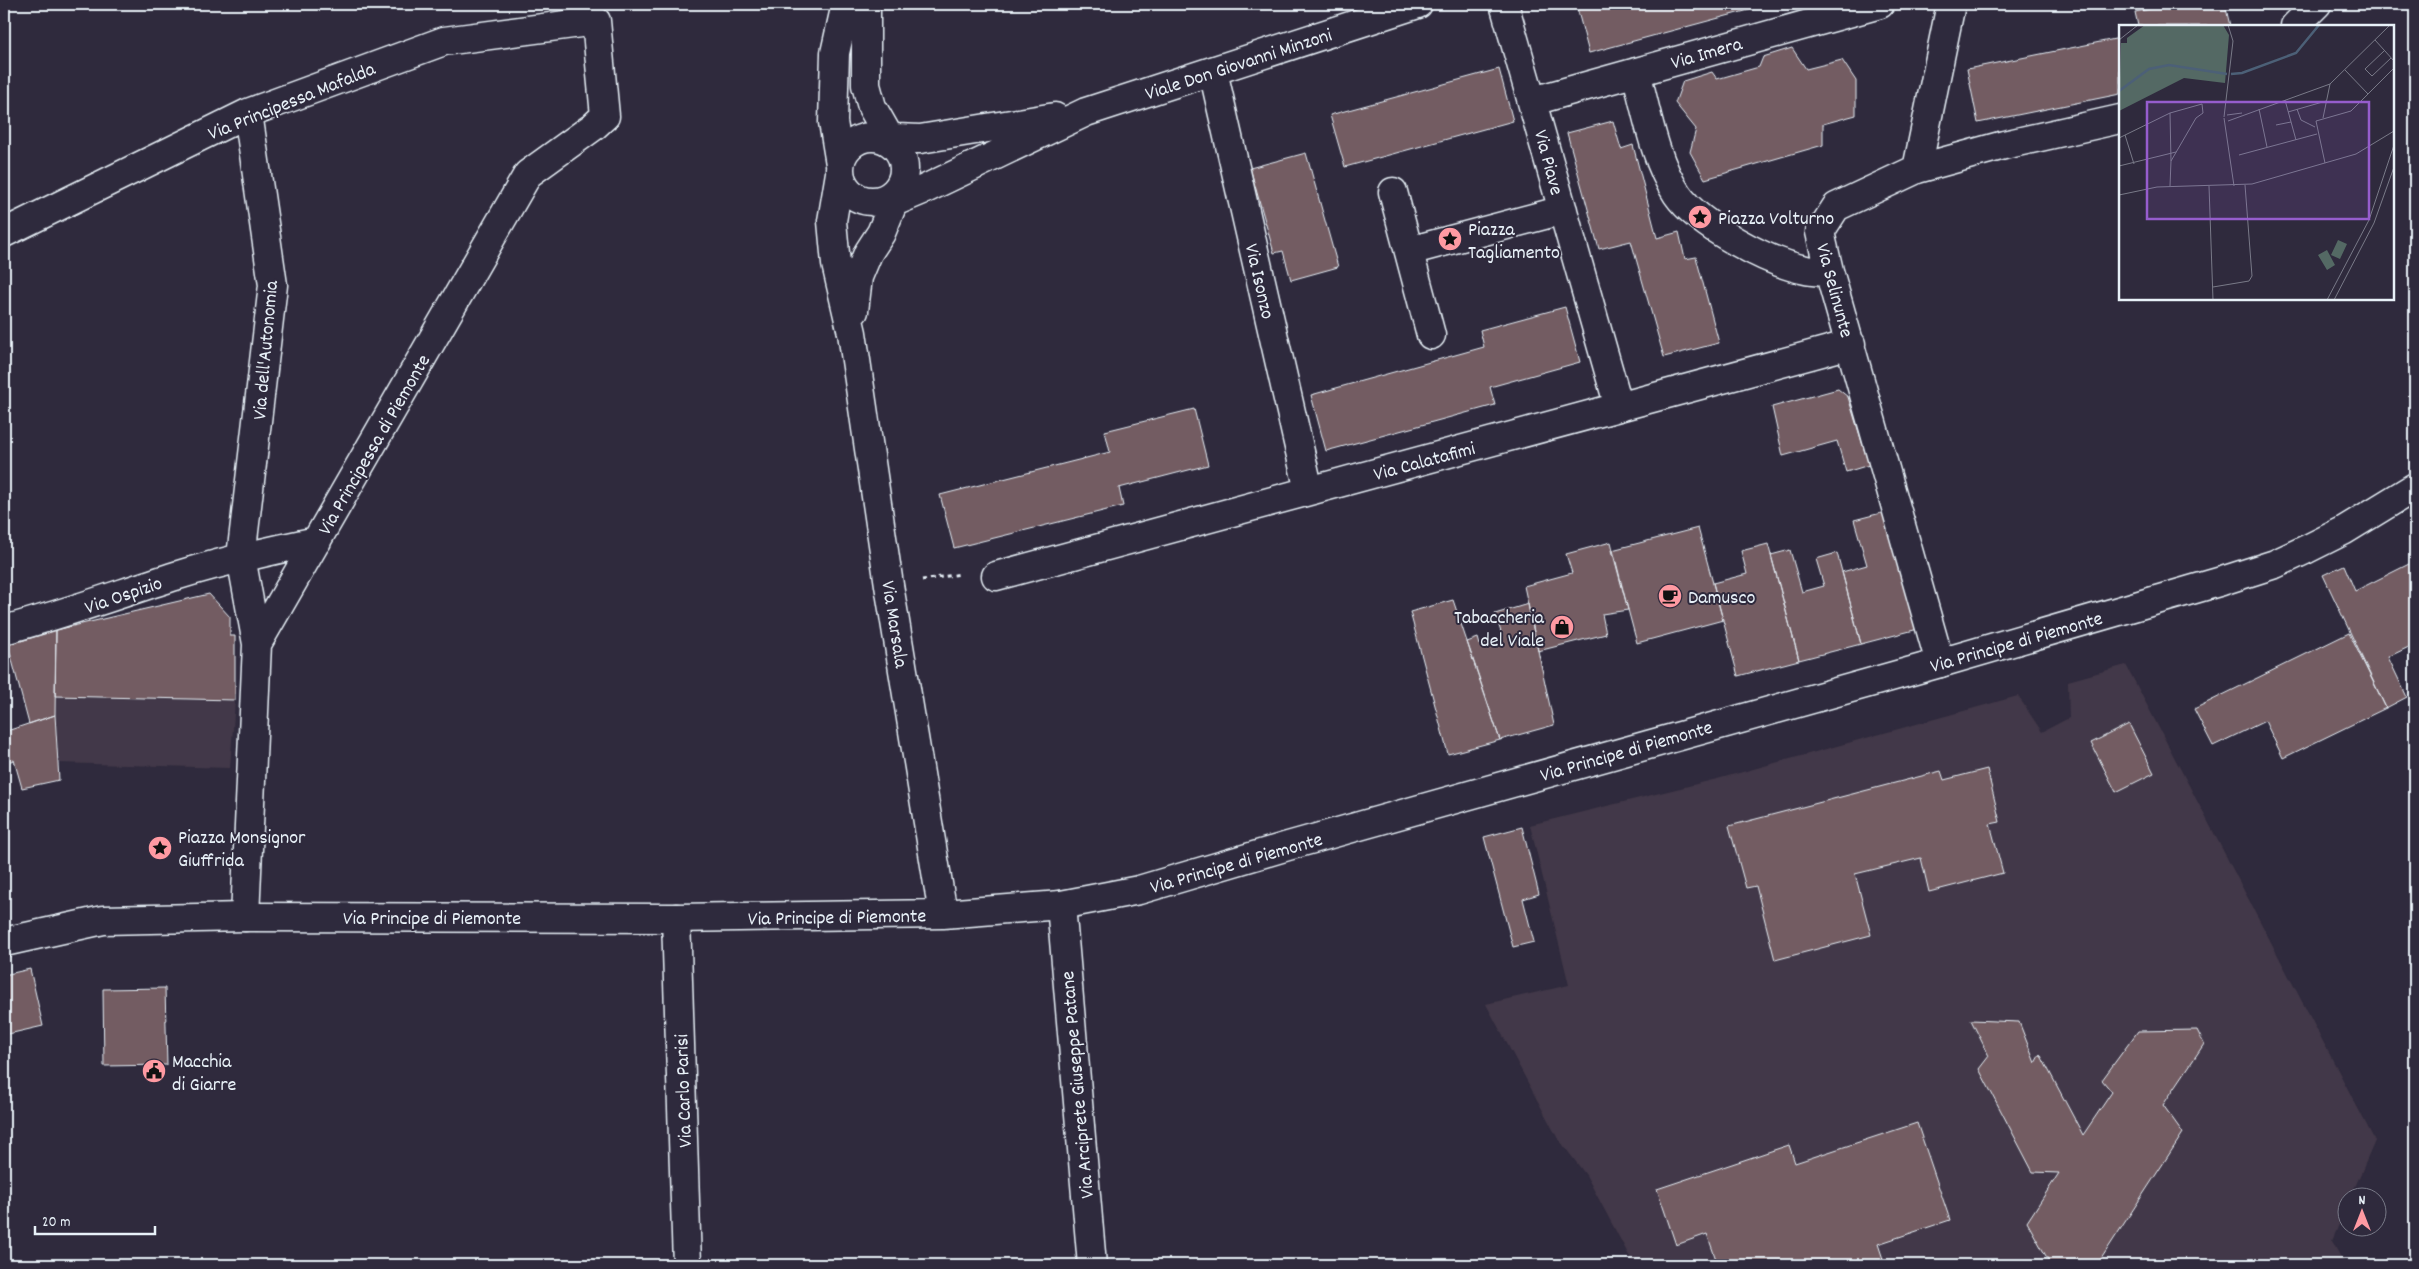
<svg xmlns="http://www.w3.org/2000/svg" width="2419" height="1269" font-family="Dekko,sans-serif">
<style>
.built{fill:#433948}
.building{fill:#735c62;stroke:#e8f1f8}
.lines{fill:none;stroke-linecap:round;stroke-linejoin:round}
.street-casing{stroke:#e8f1f8;stroke-width:31}
.secondary-casing{stroke:#e8f1f8;stroke-width:31}
.path{stroke:#e8f1f8;stroke-width:3;stroke-dasharray:4 4;stroke-linecap:butt}
.street{stroke:#2f2a3d;stroke-width:28}
.secondary{stroke:#2f2a3d;stroke-width:28}
.labels{text-anchor:middle;stroke-width:4;stroke-linejoin:round;paint-order:stroke}
.street-label{font-size:20px;fill:#e8f1f8;stroke:#2f2a3d}
.poi-label{font-size:20px;fill:#e8f1f8;stroke:#2f2a3d;text-anchor:start}
.inset-river{fill:none;stroke:#4c6077;stroke-width:2.5}
.inset-road{fill:none;stroke:#797a88;stroke-width:1}
.view{fill:#965dcd;fill-opacity:0.15;stroke:#965dcd;stroke-width:2.5}
.inset-edge{fill:none;stroke:#e8f1f8;stroke-width:2.5}
</style>
<rect width="100%" height="100%" fill="#2f2a3d"/>
<filter id="ink" filterUnits="userSpaceOnUse"><feTurbulence type="fractalNoise" baseFrequency=".02" numOctaves="2"/><feDisplacementMap in="SourceGraphic" scale="10" xChannelSelector="R" yChannelSelector="G"/><feConvolveMatrix kernelMatrix="1 2 1 2 8 2 1 2 1" color-interpolation-filters="sRGB"/></filter>
<g filter="url(#ink)">
<path class="built" d="M209,594L230,617V635L235,636V700L230,768L59,763L55,715L56,630Z
M2126,665L2375,1141L2351,1196H2346V1208L2332,1241L2345,1265H1634L1586,1175L1557,1137L1486,1004L1569,985L1530,825L1721,778L2018,696L2042,732L2069,718L2068,681Z"/>
<path class="building" d="M1576,4H1759L1760,7L1589,53Z
M2176,4H2225L2230,26H2138L2135,12Z
M2120,38V94L1978,123L1967,69Z
M1792,48L1806,69L1842,60L1856,81V115L1823,124V145L1705,179L1690,152L1696,129L1675,103L1683,81L1712,72L1717,79L1759,67L1763,57Z
M1499,69L1513,121L1345,167L1330,115Z
M1613,121L1621,149L1633,145L1657,238L1679,232L1685,259L1696,257L1719,343L1664,357L1631,241L1599,249L1567,133Z
M1306,153L1338,267L1291,280L1283,251L1274,253L1250,168Z
M1565,307L1580,362L1490,387L1495,405L1326,451L1311,395L1484,347L1480,330Z
M1838,389L1848,397L1869,465L1846,472L1837,441L1783,456L1772,407Z
M1194,409L1208,465L1119,488L1123,506L954,548L940,495L1110,452L1105,431Z
M1885,512L1918,629L1861,644L1842,572L1867,565L1854,520Z
M1698,528L1723,620L1637,643L1612,550Z
M1611,542L1628,610L1602,614L1606,634L1538,651L1524,586L1572,573L1566,554Z
M1768,544L1799,660L1738,676L1713,583L1747,574L1741,551Z
M1790,550L1802,592L1824,586L1816,559L1837,553L1861,644L1799,660L1771,555Z
M2415,561V644L2388,657L2407,697L2386,708L2323,575L2344,565L2355,591Z
M209,594L230,617V636H235V700L55,696L56,630Z
M1453,600L1500,740L1448,754L1410,612Z
M1528,604L1554,725L1500,740L1467,642L1478,638L1480,645L1503,638L1495,614Z
M56,630L55,715L29,724L8,645Z
M2349,633L2386,708L2283,758L2265,721L2213,746L2194,709Z
M55,715L59,780L22,788L14,760L4,763V732Z
M2129,724L2154,773L2116,792L2091,743Z
M1987,769L2000,822L1990,824L2003,873L1929,892L1921,858L1855,874L1871,935L1775,960L1756,886L1746,888L1729,826L1941,771L1944,780Z
M1522,827L1539,894L1523,899L1534,942L1513,947L1484,837Z
M30,969L43,1026L4,1035V975Z
M165,988L167,1065L104,1066L103,989Z
M1971,1020L2019,1022L2035,1063L2040,1054L2083,1135L2112,1092L2102,1080L2138,1031L2197,1030L2204,1044L2163,1105L2183,1133L2097,1265H2051L2027,1222L2059,1173L2033,1172L1979,1069L1989,1056Z
M4,1055L10,1080L4,1082Z
M1917,1123L1950,1220L1878,1244L1885,1265H1718L1707,1234L1676,1245L1657,1189L1789,1145L1795,1163Z"/>
<g class="lines">
<g class="street-casing">
<path id="street" d="M1504,4L1619,407
M2295,26L2317,4
M1213,71L1309,491
M1636,72C1647,113 1654,159 1677,194C1699,226 1769,263 1806,270C1813,272 1822,271 1829,271
M1533,101L1880,4
M248,113L273,285L241,557L257,644
M1917,169L1951,4
M1393,192L1431,335
M4,233L248,113L444,41L596,21L605,116L593,127L528,174L257,644L245,917
M1409,251L1563,210
M996,576L1851,344
M4,630C61,615 116,595 172,577C220,562 268,551 317,541
M1940,663L1829,271L1820,232L1836,207L1917,169L2004,145L2120,119
M1061,905L1092,1265
M676,918L687,1265"/>
</g>
<g class="secondary-casing">
<path id="secondary" d="M866,4V85L872,107L893,144
M840 169a32 32 0 1 1 64 0a32 32 0 1 1-64 0Z
M873,137L920,139L1055,117
M840,164L833,122L835,53L846,4
M840,173L832,221L836,264L852,333L889,585L943,914
M875,202H894L925,189L1086,112L1418,4
M854,311L858,277L868,253L881,233L899,189
M4,942L103,920L245,917L676,918L943,914L1061,905L1139,890L1288,846L1940,663L2222,581L2275,564L2307,549L2343,531L2415,487"/>
</g>
<path class="path" d="M922,580L961,574"/>
<use href="#street" class="street"/>
<use href="#secondary" class="secondary"/>
</g>
</g>
<defs>
<g id="sight-disc" transform="scale(1.25)"><circle r="9.5" fill="#ff9aa2" stroke="#2f2a3d"/><path d="M0-6L1.8-2.2L6-1.7L2.9 1.2L3.7 5.4L0 3.3L-3.7 5.4L-2.9 1.2L-6-1.7L-1.8-2.2Z" fill="#111"/></g>
<g id="cafe-disc" transform="scale(1.25)"><circle r="9.5" fill="#ff9aa2" stroke="#2f2a3d"/><path d="M-5.5-4.5H6V0H3Q3 3.5 0 3.5H-2.5Q-5.5 3.5-5.5 0ZM3-3.2v2h1.7v-2ZM-6 4.5H4V6H-6Z" fill="#111"/></g>
<g id="shop-disc" transform="scale(1.25)"><circle r="9.5" fill="#ff9aa2" stroke="#2f2a3d"/><path d="M-5-2.5h2.3a2.7 3.5 0 0 1 5.4 0H5L5.5 6h-11ZM-1.5-2.5h3a1.5 2.3 0 0 0-3 0Z" fill="#111"/></g>
<g id="civic-disc" transform="scale(1.25)"><circle r="9.5" fill="#ff9aa2" stroke="#2f2a3d"/><path d="M-.6-6.5H3V-4.5H.6V-3L4-1V1h2V6H-6V1h2V-1L-.6-3ZM-1.2 2.5V6h2.4V2.5Z" fill="#111"/></g>
</defs>
<g fill-rule="evenodd">
<use href="#sight-disc" x="1700" y="217"/>
<use href="#sight-disc" x="1450" y="239"/>
<use href="#cafe-disc" x="1670" y="596"/>
<use href="#shop-disc" x="1562" y="627"/>
<use href="#sight-disc" x="160" y="848"/>
<use href="#civic-disc" x="154" y="1071"/>
</g>
<g class="labels">
<g class="street-label">
<text transform="translate(1706 52) rotate(-16)" y="7">Via Imera</text>
<text transform="translate(1238 63) rotate(-18)" y="7">Viale Don Giovanni Minzoni</text>
<text transform="translate(291 100) rotate(-22)" y="7">Via Principessa Mafalda</text>
<text transform="translate(1550 162) rotate(75)" y="7">Via Piave</text>
<text transform="translate(1261 281) rotate(77)" y="7">Via Isonzo</text>
<text transform="translate(1836 290) rotate(75)" y="7">Via Selinunte</text>
<text transform="translate(264 350) rotate(-85)" y="7">Via dell'Autonomia</text>
<text transform="translate(373 444) rotate(-60)" y="7">Via Principessa di Piemonte</text>
<text transform="translate(1424 460) rotate(-15)" y="7">Via Calatafimi</text>
<text transform="translate(123 594) rotate(-19)" y="7">Via Ospizio</text>
<text transform="translate(896 624) rotate(81)" y="7">Via Marsala</text>
<text transform="translate(2016 641) rotate(-16)" y="7">Via Principe di Piemonte</text>
<text transform="translate(1626 750) rotate(-16)" y="7">Via Principe di Piemonte</text>
<text transform="translate(1236 862) rotate(-16)" y="7">Via Principe di Piemonte</text>
<text transform="translate(837 916) rotate(-1)" y="7">Via Principe di Piemonte</text>
<text x="432" y="924">Via Principe di Piemonte</text>
<text transform="translate(1076 1085) rotate(-95)" y="7">Via Arciprete Giuseppe Patane</text>
<text transform="translate(682 1091) rotate(-92)" y="7">Via Carlo Parisi</text>
</g>
<g class="poi-label">
<text x="1718" y="224">Piazza Volturno</text>
<text x="1468" y="235">Piazza<tspan x="1468" dy="23">Tagliamento</tspan></text>
<text x="1688" y="603">Damusco</text>
<text x="1544" y="623" text-anchor="end">Tabaccheria<tspan x="1544" dy="23">del Viale</tspan></text>
<text x="178" y="843">Piazza Monsignor<tspan x="178" dy="23">Giuffrida</tspan></text>
<text x="172" y="1067">Macchia<tspan x="172" dy="23">di Giarre</tspan></text>
</g>
</g>
<g transform="translate(2119 25)">
<rect width="275" height="275" fill="#2f2a3d"/>
<path d="M26,0H104L110,10L106,58L65,53L0,86L2,18H8V13ZM219,215L228,219L221,234L212,230ZM208,225L216,240L208,245L199,230Z" fill="#546964"/>
<path class="inset-river" d="M112,49L123,48L177,28L200,0M0,66L30,44L50,40L108,49"/>
<path class="inset-road" d="M0,15L19,0M256,15L275,36M265,26L246,44L253,51L272,33M226,45L249,69M166,75L177,115M140,84L148,122M178,84L182,95L196,102M169,87L207,76M51,88L52,136M108,90L123,88M105,92L114,16L109,0M105,93L115,161M204,93L211,59M109,96L211,59L271,0M157,100L172,97M6,110L15,139M0,113L51,88L83,79L84,88L77,93L52,136L51,161M120,130L198,109M206,138L197,96L232,86L275,43M0,141L57,127M90,161L94,275M0,170L38,162L133,159L237,129L275,106M94,262L130,256L133,251L126,160M208,275L250,195L275,120M215,275L255,198L275,142"/>
<path class="view" d="M28,77H250V194H28Z"/>
<rect width="275" height="275" class="inset-edge"/>
</g>
<rect width="2419" height="1269" fill="none" stroke="#2f2a3d" stroke-width="20"/>
<rect x="10" y="10" width="2399" height="1249" fill="none" stroke="#e8f1f8" stroke-width="2" filter="url(#ink)"/>
<g transform="translate(2362 1212)"><circle r="24" fill="#2f2a3d" stroke="#797a88"/>
<path d="M0-4L9 19L0 12L-9 19Z" fill="#ff9aa2"/>
<text y="-8" font-size="14" font-weight="bold" text-anchor="middle" fill="#e8f1f8">N</text>
</g>
<path d="M35 1226v8h120v-8" fill="none" stroke="#e8f1f8" stroke-width="2.5"/>
<text x="42" y="1226" font-size="15" fill="#e8f1f8" stroke="#2f2a3d" stroke-width="4" paint-order="stroke">20 m</text>
</svg>
